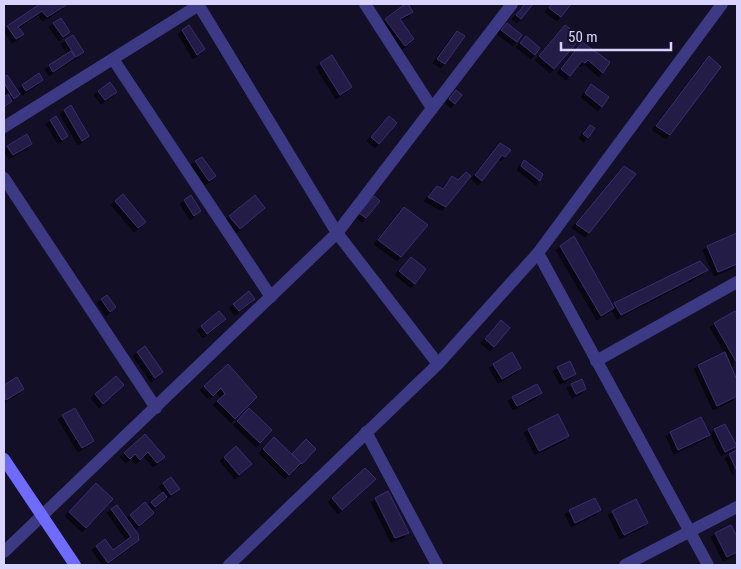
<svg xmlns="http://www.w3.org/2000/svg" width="741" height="569" font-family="'Roboto Condensed',sans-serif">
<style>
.building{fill:#241b47;stroke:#3b2d73;filter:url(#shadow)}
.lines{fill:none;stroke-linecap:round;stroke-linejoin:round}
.minor{stroke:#3d3a85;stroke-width:12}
.tertiary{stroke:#3d3a85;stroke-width:12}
.secondary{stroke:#6f6bff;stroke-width:12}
</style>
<defs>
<filter id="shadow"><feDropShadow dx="-4" dy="4" stdDeviation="0" flood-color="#0009"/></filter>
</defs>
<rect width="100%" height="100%" fill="#130f26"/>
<path class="building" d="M40,4H68L47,17L42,11L18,27L24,34L16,39L7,26Z
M405,4H408L413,12L400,19L414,39L405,46L385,19Z
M525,4H533L521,19L516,15Z
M552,4H571L561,17L549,8Z
M61,18L70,32L63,37L53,23Z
M507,23L522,35L517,42L501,30Z
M189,25L205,49L197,55L182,30Z
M565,25L581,38L554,69L539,56Z
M457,31L465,36L445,64L437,59Z
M73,35L84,52L76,57L65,40Z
M526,36L540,48L535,55L520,43Z
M582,42L610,62L603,73L588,60L585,63L582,61L570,76L561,69Z
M71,51L75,57L53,72L49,65Z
M332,55L352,87L340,95L320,63Z
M709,56L721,67L670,135L656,126Z
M39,73L43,80L26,91L22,85Z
M7,75L20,94L14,99L4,83V77Z
M110,82L117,92L105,100L98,91Z
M591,84L609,97L602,107L585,93Z
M456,90L462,95L455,104L449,99Z
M8,94L12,101L4,107V97Z
M71,105L89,136L82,141L64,110Z
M56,116L68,136L62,140L50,120Z
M389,116L397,123L379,144L371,137Z
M590,125L595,128L588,138L583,134Z
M27,134L32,144L13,155L7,146Z
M500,143L511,150L505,157L502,155L482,181L475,175Z
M202,157L216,176L209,181L195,161Z
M524,160L543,174L540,181L521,166Z
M624,166L636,174L589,233L576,224Z
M466,172L471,176L446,207L428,197L437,186L443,189L452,176L458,180Z
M123,194L146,222L138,228L115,201Z
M191,195L201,211L194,216L184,200Z
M255,195L265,208L240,229L229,216Z
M374,196L380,201L366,218L359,213Z
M404,207L428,225L401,257L378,240Z
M737,233V264L718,272L707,246Z
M574,236L614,308L601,316L560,246Z
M411,257L426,269L415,284L399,271Z
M700,261L708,270L621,315L614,303Z
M249,291L255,299L239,311L233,304Z
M107,295L116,307L110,312L101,299Z
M219,311L226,319L207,334L201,326Z
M735,311L737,315V363L714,323Z
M501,320L510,328L494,347L485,339Z
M145,346L163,372L155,378L137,352Z
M512,352L521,368L502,379L493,364Z
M725,352L737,380V396L717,406L698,365Z
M570,361L576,374L564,380L557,367Z
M228,364L257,397L235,419L217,401L225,394L221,388L213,396L204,386Z
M116,376L124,385L103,404L95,394Z
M17,377L24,389L6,400L4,385Z
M582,379L586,389L576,394L571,384Z
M537,384L542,393L517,406L512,397Z
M75,408L94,441L82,448L62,415Z
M249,408L272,430L260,443L237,421Z
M558,414L569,436L539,451L528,429Z
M701,417L710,435L678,450L670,432Z
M725,424L737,446L725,452L714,429Z
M145,434L165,457L157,463L148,452L140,460L135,454L130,459L124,453Z
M274,437L301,463L289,475L263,449Z
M306,439L316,449L302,464L292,454Z
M236,446L252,464L239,475L224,457Z
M737,450V471L729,454Z
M365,468L376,479L342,510L332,498Z
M171,477L180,489L171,495L163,483Z
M96,483L113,499L86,528L69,512Z
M388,491L409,533L395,538L375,498Z
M163,492L167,497L155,507L151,502Z
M595,498L601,510L575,523L569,510Z
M636,499L648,523L624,535L612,511Z
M145,502L154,513L139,526L130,515Z
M117,505L138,534L139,540L108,563L96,546L105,539L113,550L131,537L111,509Z
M731,525L737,537V552L727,557L715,533Z"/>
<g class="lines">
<path class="minor" d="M198,4L337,233L438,364
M365,4L432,108
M113,59L271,297
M4,127L199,5
M4,178L156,408
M538,253L708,565
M596,361L737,282
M366,432L437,565
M4,552L337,233L512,4
M625,565L737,507"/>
<path class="tertiary" d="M229,565L438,364L538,253L722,4"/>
<path class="secondary" d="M4,459L75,565"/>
</g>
<rect width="741" height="569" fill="none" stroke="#d9d4ff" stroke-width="10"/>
<path d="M561 42v8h110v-8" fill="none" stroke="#d9d4ff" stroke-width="2.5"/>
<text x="568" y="42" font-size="15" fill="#d9d4ff" stroke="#130f26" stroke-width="4" paint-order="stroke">50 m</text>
</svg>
